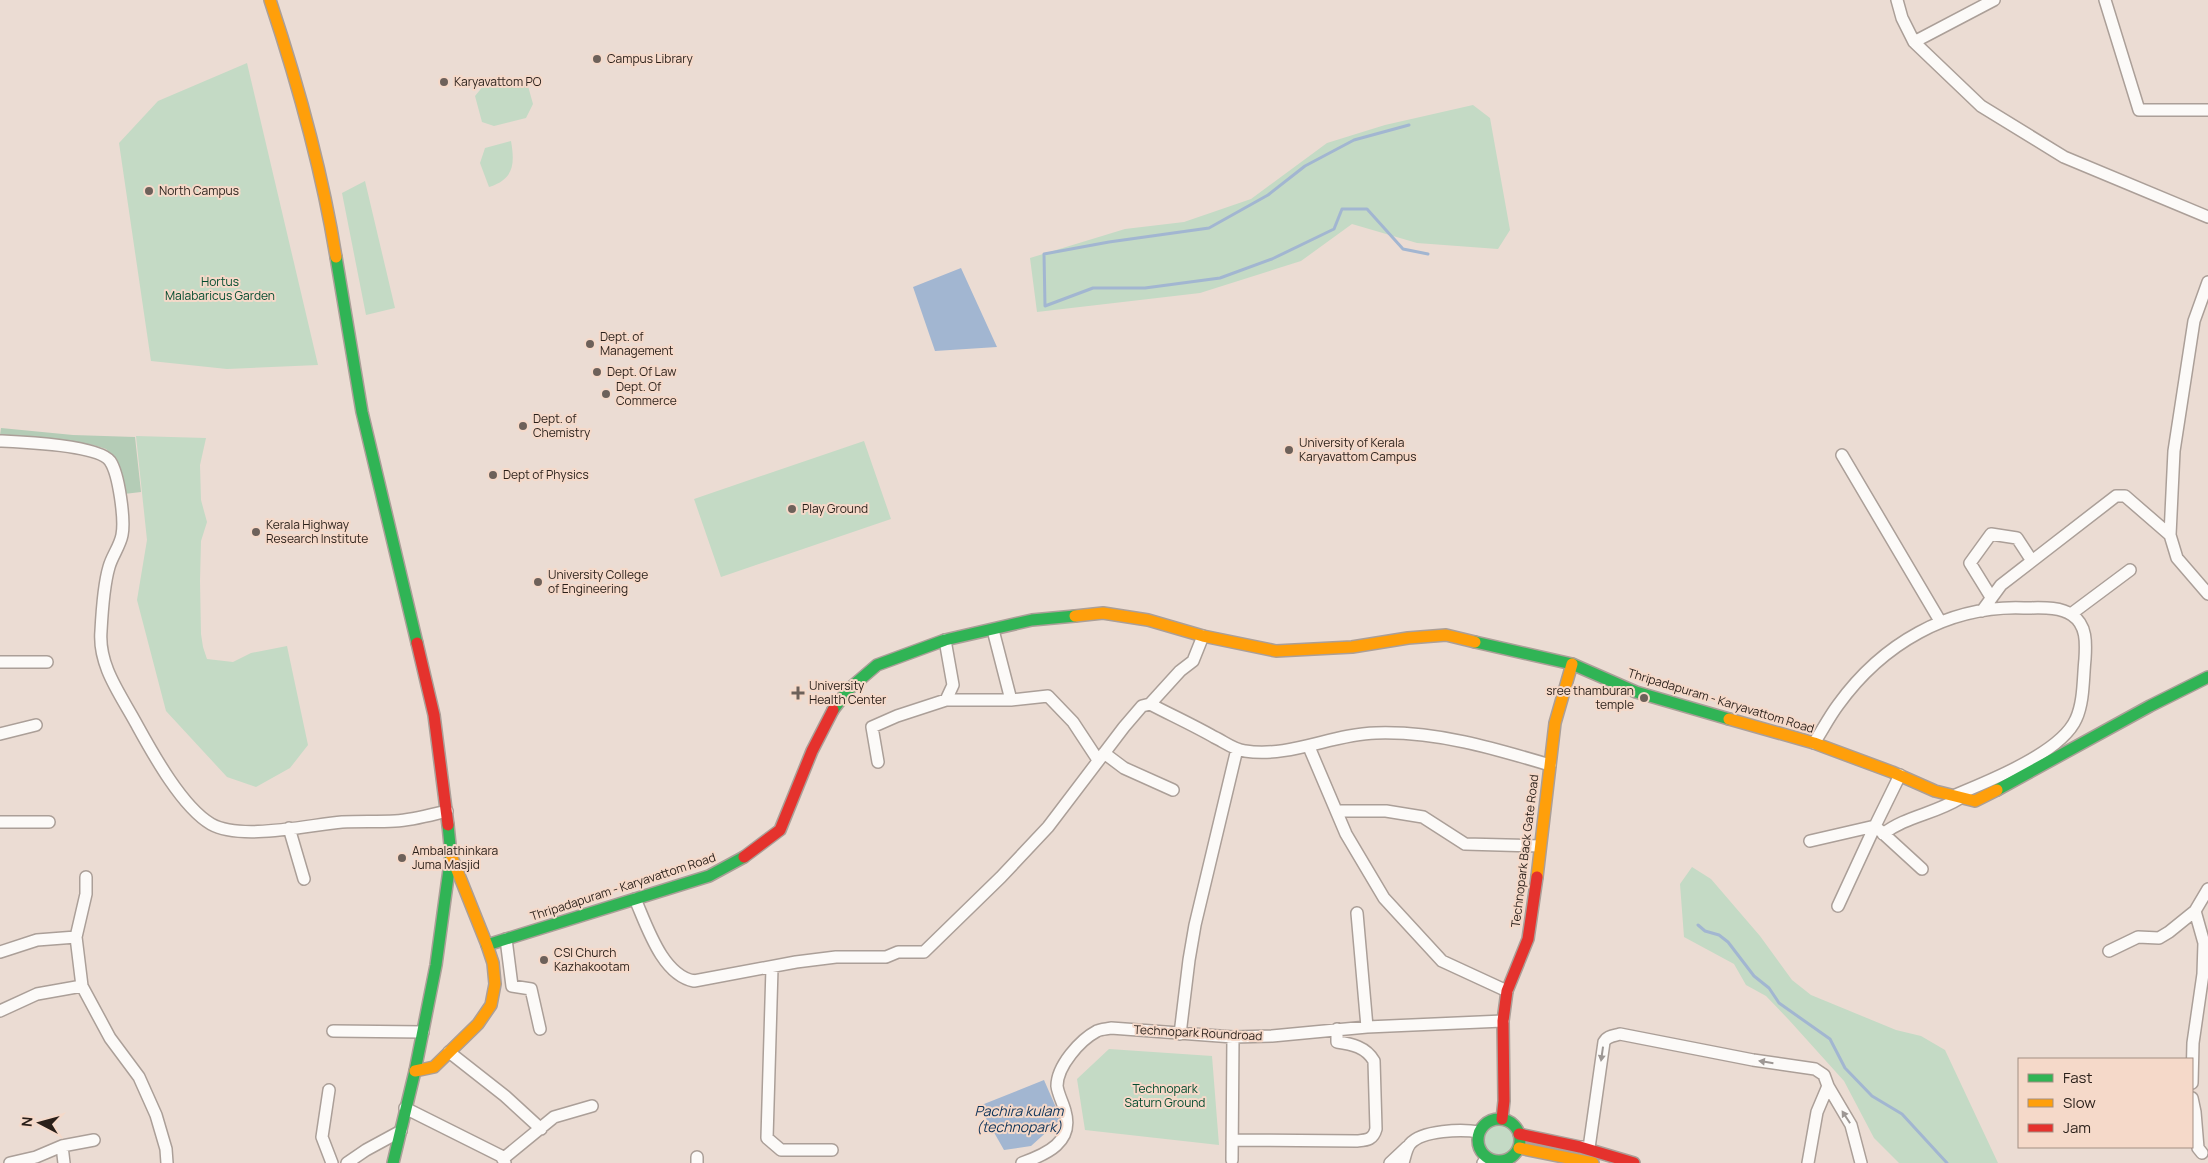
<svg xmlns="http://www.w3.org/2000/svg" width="2208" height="1163" font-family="Manrope,sans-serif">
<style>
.green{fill:#c4dac5}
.forest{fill:#b4ccb6}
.water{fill:#a2b6d1}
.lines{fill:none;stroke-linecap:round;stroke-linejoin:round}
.stream{stroke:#a2b6d1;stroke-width:3}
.street-casing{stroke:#ab9f98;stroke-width:14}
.fast-casing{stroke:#ab9f98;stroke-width:14}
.slow-casing{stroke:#ab9f98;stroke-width:14}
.jam-casing{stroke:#ab9f98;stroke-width:14}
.street{stroke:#fcfaf8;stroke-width:11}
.fast{stroke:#30b455;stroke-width:11}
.slow{stroke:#ff9f0a;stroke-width:11}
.jam{stroke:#e5322d;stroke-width:11}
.oneway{fill:#9d9794}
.poi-dot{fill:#6d615a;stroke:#f5d9c9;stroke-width:2}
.labels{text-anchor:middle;stroke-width:4;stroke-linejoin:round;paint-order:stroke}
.poi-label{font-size:12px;fill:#291f19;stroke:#f5d9c9;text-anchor:start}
.park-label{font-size:12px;fill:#034b2e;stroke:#f5d9c9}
.street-label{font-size:12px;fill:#291f19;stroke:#f5d9c9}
.water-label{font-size:14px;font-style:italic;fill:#0b3259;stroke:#f5d9c9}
</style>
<rect width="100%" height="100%" fill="#ebdcd3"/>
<path class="green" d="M247,63L318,365L227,369L151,361L119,143L158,101Z
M514,79L528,86L533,104L526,118L494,126L482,122L475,96L484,85Z
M1473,105L1490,118L1510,230L1498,249L1417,243L1352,224L1301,261L1200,293L1037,312L1030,258L1125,229L1184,222L1251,199L1327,143L1385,125Z
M511,141C515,164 514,179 489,187L480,163L485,148Z
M365,181L395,308L366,315L342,193Z
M136,436L206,438L200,465L201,500L207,522L201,541L200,581L201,634L203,647L207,659L233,662L251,653L287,646L308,745L290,768L256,787L227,777L166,711L137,600L147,540Z
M864,441L891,519L721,577L694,499Z
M1692,867L1711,879L1760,936L1792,980L1811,995L1896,1030L1921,1036L1945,1050L1998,1163H1899L1874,1138L1844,1081L1789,1020L1766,996L1746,985L1734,964L1684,937L1680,884Z
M1109,1049L1212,1056L1219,1145L1085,1130L1077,1079Z
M1482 1140a17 17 0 1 1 34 0a17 17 0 1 1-34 0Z"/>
<path class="forest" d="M1,428L73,435L135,437L141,492L124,494L115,459L106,449L93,445L46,438L0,435Z"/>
<path class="water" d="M961,268L997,347L935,351L913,287Z
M1044,1080L1061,1119L1031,1146L1004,1150L979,1106Z"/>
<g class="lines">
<path class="stream" d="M1409,125L1354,140L1305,166L1268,195L1209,228L1109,242L1044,254L1045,306L1093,288H1145L1220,278L1272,259L1334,229L1342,209H1367L1403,249L1428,254
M1698,925L1705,931L1719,935L1728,942L1754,976L1769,988L1779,1003L1830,1039L1845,1068L1872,1096L1902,1114L1947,1163"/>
<g class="street-casing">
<path id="street" d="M1897,0L1902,18L1914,42L1981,106L2064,157L2208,217
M2105,0L2139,110H2208
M1914,42L1994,0
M2208,282L2194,321L2174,451L2170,535L2177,558L2208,594
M0,441C22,442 98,445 110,461C119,474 125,520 122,535C120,546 112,556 109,567C104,584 102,612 101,631C98,666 121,695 137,725C153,754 182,807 211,824C241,841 308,825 342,822C360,821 377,822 395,821C413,820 430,815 447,811
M1842,455L1940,621
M1991,597L1970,563L1991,534L2017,538L2032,561
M1982,611L2001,585L2116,496H2125L2170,535
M2071,614L2130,570
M993,630L1011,700
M0,662H47
M946,700H1011L1048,696L1073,722L1098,760
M1150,704C1171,715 1193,725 1214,737C1223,741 1234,750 1245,751C1290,758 1332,734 1376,733C1436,731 1493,748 1550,765
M0,734L36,725
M1814,743C1822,731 1829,717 1838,705C1882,644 1948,605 2024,608C2040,608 2059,606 2072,615C2087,625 2086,643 2085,659C2083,678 2084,702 2076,719C2061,753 1987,782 1953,796
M1309,747L1346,834L1384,898L1442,961L1507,991
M1104,753L1124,768L1173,790
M878,762L872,727L897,716L946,700L953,685L945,640
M1900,775L1875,826L1922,869
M1337,811H1386L1423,817L1465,844L1540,846
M0,822H49
M289,828L304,879
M1883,834C1906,816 1935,814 1960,798
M1810,841L1875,826
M635,899C647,926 662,975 694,981L796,962L836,957H886L898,952H924L1001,877L1048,827L1124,727L1142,706L1150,704L1180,671L1193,661L1203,636
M1838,906L1875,826
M1357,913L1367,1027
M76,937L86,894V877
M506,939L512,986L531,989L540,1029
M2109,951L2138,937L2159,938L2169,932L2195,911L2208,889
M0,952L37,940L76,937L82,986L110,1038L139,1077L156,1115L166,1149L167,1163
M772,968L767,1138L781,1150H832
M0,1011L37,994L82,986
M333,1031L423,1032
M1180,1034L1189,960L1195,925L1237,749
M449,1052L505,1096L541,1129
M2192,1083L2193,1043L2203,974L2204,943L2195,911
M329,1090L322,1137L332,1163
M2192,1098L2195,1112L2198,1148L2202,1153
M405,1108L501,1156L505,1163
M1232,1140L1357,1141C1367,1140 1373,1140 1376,1129L1374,1061C1366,1047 1352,1044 1337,1042V1029
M62,1146L64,1163
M1582,1147L1589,1148L1604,1042C1607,1036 1613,1036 1620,1034L1753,1060L1815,1069L1824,1075L1828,1086
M504,1158L554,1117L592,1106
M1232,1160L1233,1037
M10,1163L36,1157L62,1146L94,1140
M347,1163L366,1150L401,1131
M697,1163V1157
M1022,1163C1047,1154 1074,1142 1065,1111C1063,1103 1058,1094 1057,1086C1057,1066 1080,1040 1097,1031C1101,1029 1107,1029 1111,1028L1233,1037L1272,1036L1367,1027L1503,1021
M1390,1163L1407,1147
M1403,1163C1405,1157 1406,1149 1410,1144C1422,1130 1462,1129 1479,1132
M1483,1163L1487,1158
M1808,1163L1817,1112L1828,1086L1851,1125L1861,1163"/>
</g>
<g class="fast-casing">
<path id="fast" d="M336,257L362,412L417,643
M1475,642L1572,664L1636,692L1729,719
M833,710L849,689L877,665L945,640L1032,620L1075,616
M1997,790L2150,706L2208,677
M487,945L709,876L744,857
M1478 1140a21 21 0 1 1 42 0a21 21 0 1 1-42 0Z
M393,1163L415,1071L436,965L451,855L448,825"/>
</g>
<g class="slow-casing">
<path id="slow" d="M270,0C298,84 322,170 336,257
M1075,616L1103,613L1148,620L1203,636L1276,651L1352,647L1408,638L1446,635L1475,642
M1729,719L1814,743L1892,772L1935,791L1975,801L1997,790
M1537,877L1555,723L1572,664
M415,1071L434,1067L478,1024L491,1005L495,984L493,963L487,945L451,855
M1519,1148L1593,1163"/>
</g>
<g class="jam-casing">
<path id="jam" d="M417,643L434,715L448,825
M744,857L780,830L812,751L833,710
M1502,1119L1504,1101L1503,1021L1507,991L1528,939L1537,877
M1519,1134L1580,1147L1634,1163"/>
</g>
<use href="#street" class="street"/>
<use href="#fast" class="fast"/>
<use href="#slow" class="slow"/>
<use href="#jam" class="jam"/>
</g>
<defs><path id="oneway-solid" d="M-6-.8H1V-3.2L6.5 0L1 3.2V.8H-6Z" transform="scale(1.25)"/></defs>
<g class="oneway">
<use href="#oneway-solid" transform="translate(1602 1054) rotate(98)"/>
<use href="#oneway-solid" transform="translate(1766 1062) rotate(-171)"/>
<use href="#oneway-solid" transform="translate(1846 1117) rotate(-123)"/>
</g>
<g class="poi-dot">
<circle cx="597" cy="59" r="5"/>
<circle cx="444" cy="82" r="5"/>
<circle cx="149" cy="191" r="5"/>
<circle cx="590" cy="344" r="5"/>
<circle cx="597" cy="372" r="5"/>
<circle cx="606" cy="394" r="5"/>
<circle cx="523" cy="426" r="5"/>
<circle cx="1289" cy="450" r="5"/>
<circle cx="493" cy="475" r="5"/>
<circle cx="792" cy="509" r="5"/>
<circle cx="256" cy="532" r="5"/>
<circle cx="538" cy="582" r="5"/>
<path d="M795.5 685.5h5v5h5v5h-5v5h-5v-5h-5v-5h5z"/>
<circle cx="1644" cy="698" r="5"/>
<circle cx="402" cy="858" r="5"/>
<circle cx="544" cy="960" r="5"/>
</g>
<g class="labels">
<g class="poi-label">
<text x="607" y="63">Campus Library</text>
<text x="454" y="86">Karyavattom PO</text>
<text x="159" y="195">North Campus</text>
<text x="600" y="341">Dept. of<tspan x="600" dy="14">Management</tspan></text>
<text x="607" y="376">Dept. Of Law</text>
<text x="616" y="391">Dept. Of<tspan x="616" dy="14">Commerce</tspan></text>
<text x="533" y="423">Dept. of<tspan x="533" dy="14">Chemistry</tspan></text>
<text x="1299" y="447">University of Kerala<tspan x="1299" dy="14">Karyavattom Campus</tspan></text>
<text x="503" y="479">Dept of Physics</text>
<text x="802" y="513">Play Ground</text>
<text x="266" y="529">Kerala Highway<tspan x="266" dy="14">Research Institute</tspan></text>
<text x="548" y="579">University College<tspan x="548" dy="14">of Engineering</tspan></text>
<text x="809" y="690">University<tspan x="809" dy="14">Health Center</tspan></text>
<text x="1634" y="695" text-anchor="end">sree thamburan<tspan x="1634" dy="14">temple</tspan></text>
<text x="412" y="855">Ambalathinkara<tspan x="412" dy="14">Juma Masjid</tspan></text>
<text x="554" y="957">CSI Church<tspan x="554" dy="14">Kazhakootam</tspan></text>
</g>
<g class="park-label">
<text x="220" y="286">Hortus<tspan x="220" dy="14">Malabaricus Garden</tspan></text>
<text x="1165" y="1093">Technopark<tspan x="1165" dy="14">Saturn Ground</tspan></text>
</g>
<g class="street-label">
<text transform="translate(1721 701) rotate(17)" y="4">Thripadapuram - Karyavattom Road</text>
<text transform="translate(1525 851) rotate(-83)" y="4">Technopark Back Gate Road</text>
<text transform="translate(623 887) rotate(-18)" y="4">Thripadapuram - Karyavattom Road</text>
<text transform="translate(1198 1033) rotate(3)" y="4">Technopark Roundroad</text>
</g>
<g class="water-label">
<text x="1019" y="1116">Pachira kulam<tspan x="1019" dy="16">(technopark)</tspan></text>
</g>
</g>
<rect x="2018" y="1058" width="175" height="90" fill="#f5d9c9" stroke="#a38f83"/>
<rect x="2028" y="1074" width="25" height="8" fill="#30b455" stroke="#a38f83"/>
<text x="2063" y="1083" font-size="15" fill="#291f19">Fast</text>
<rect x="2028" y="1099" width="25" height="8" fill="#ff9f0a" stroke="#a38f83"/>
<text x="2063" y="1108" font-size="15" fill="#291f19">Slow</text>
<rect x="2028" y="1124" width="25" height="8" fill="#e5322d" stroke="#a38f83"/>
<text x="2063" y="1133" font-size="15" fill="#291f19">Jam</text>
<g transform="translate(40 1123) rotate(276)" stroke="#f5d9c9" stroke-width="4" paint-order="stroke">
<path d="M0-4L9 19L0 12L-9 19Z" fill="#291f19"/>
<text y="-8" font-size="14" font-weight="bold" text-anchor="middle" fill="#291f19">N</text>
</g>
</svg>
